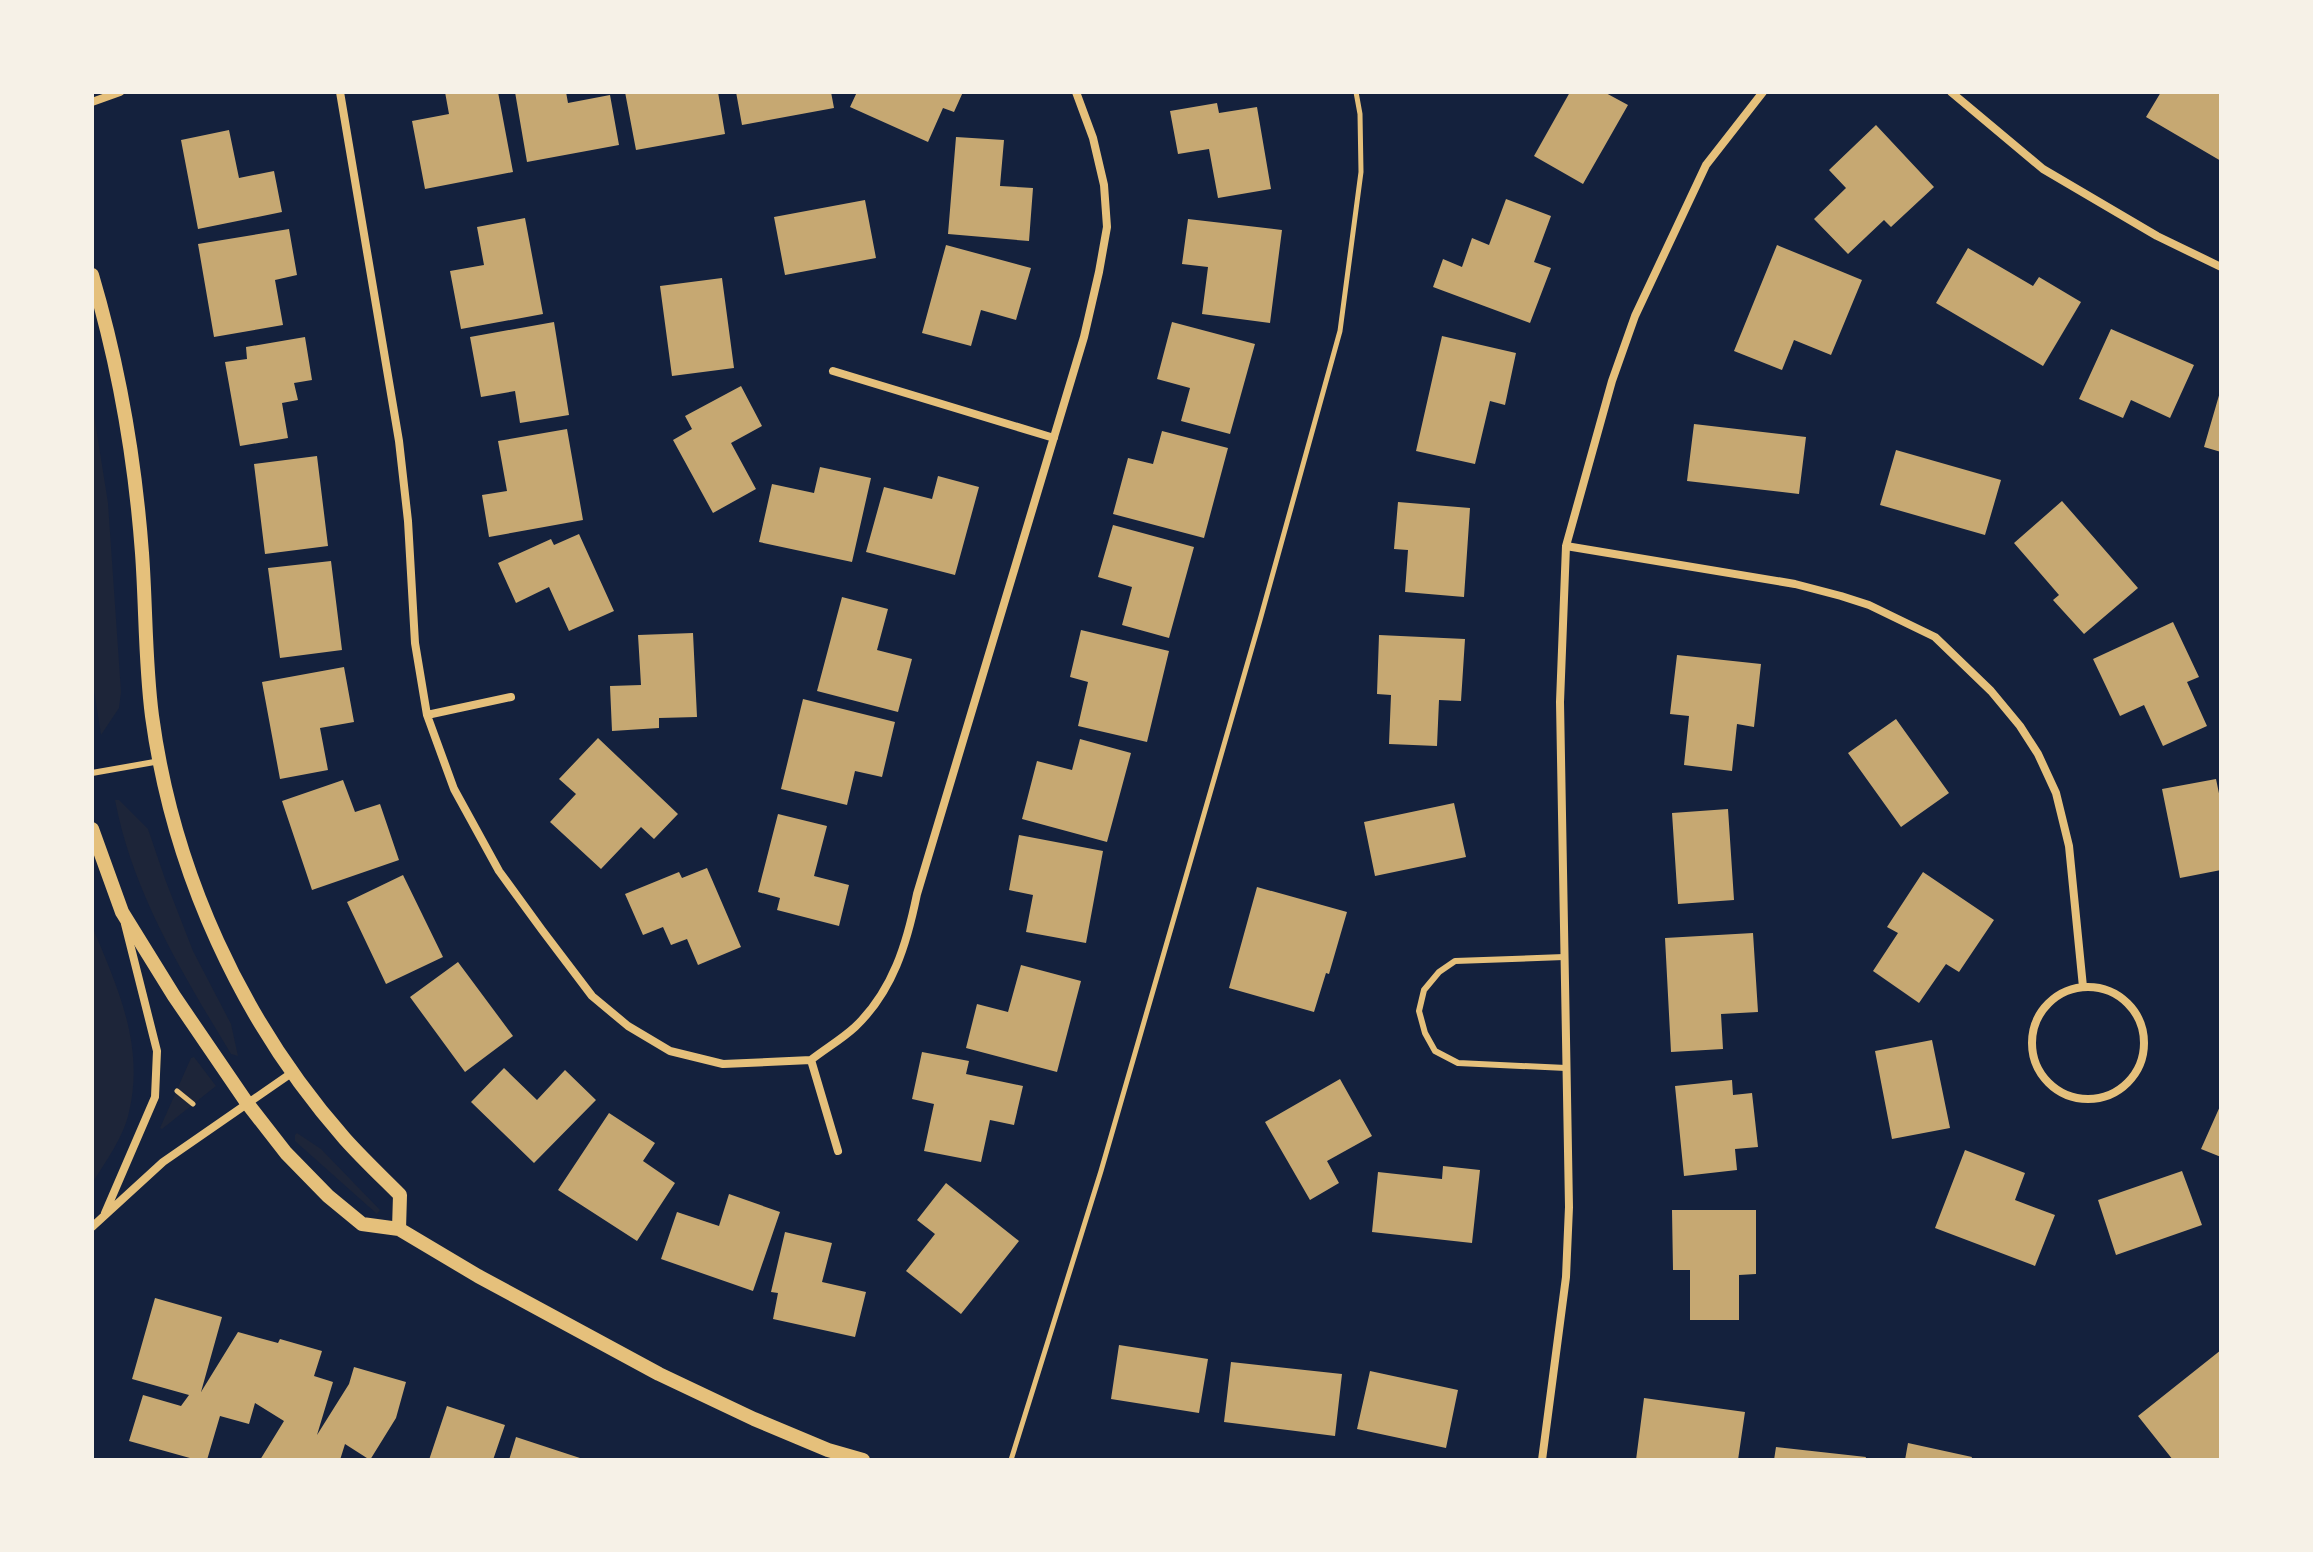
<svg xmlns="http://www.w3.org/2000/svg" width="2313" height="1552" font-family="'Public Sans',sans-serif">
<style>
.green{fill:#1d2539}
.building{fill:#c6a872}
.lines{fill:none;stroke-linecap:round;stroke-linejoin:round}
.path{stroke:#e5c07b;stroke-width:5}
.service{stroke:#e5c07b;stroke-width:6}
.minor{stroke:#e5c07b;stroke-width:8}
.tertiary{stroke:#e5c07b;stroke-width:14}
</style>
<rect width="100%" height="100%" fill="#14213d"/>
<path class="green" d="M92,402L108,503L121,692L119,708L101,735L92,677Z
M115,800H119L148,829L165,879L193,951L231,1024L238,1056L231,1054C183,974 133,894 115,800Z
M92,926C117,986 145,1045 129,1112C124,1137 105,1162 92,1184Z
M194,1057L216,1086L162,1129L160,1128L191,1058Z
M297,1133L321,1149L380,1210L377,1214L295,1141V1135Z"/>
<path class="building" d="M445,92H498L513,172L425,189L412,121L449,114Z
M515,92H566L568,103L610,95L619,145L527,162Z
M625,92H718L725,134L636,150Z
M736,92H831L834,108L742,125Z
M857,92H963L954,112L943,108L928,142L850,107Z
M1570,92H1604L1628,105L1583,184L1534,156Z
M2161,92H2221V161L2146,117Z
M1217,103L1219,113L1257,107L1271,189L1218,198L1209,149L1178,154L1170,111Z
M1876,125L1934,187L1891,227L1884,220L1848,254L1814,219L1846,188L1829,170Z
M229,130L239,178L274,171L282,212L198,229L181,140Z
M956,137L1004,140L1000,186L1033,188L1029,241L948,234Z
M1506,199L1551,216L1534,262L1551,268L1530,323L1433,287L1443,259L1462,267L1472,238L1489,245Z
M865,200L876,258L785,275L774,217Z
M525,218L543,314L461,329L450,271L484,265L477,227Z
M1188,219L1282,230L1270,323L1202,314L1208,267L1182,264Z
M289,229L297,275L275,280L283,325L214,337L198,244Z
M946,245L1031,268L1016,320L981,310L971,346L922,333Z
M1777,245L1862,280L1831,355L1794,340L1782,370L1734,351Z
M1968,248L2033,286L2039,277L2081,302L2043,366L1936,303Z
M722,278L734,368L672,376L660,286Z
M554,322L569,415L520,423L515,391L481,397L470,337Z
M1172,322L1255,344L1230,434L1181,421L1190,388L1157,379Z
M2111,329L2194,365L2170,418L2131,400L2123,418L2079,399Z
M1442,336L1516,353L1505,405L1490,401L1475,464L1416,451Z
M305,337L312,380L294,383L298,400L282,403L288,438L240,446L225,362L247,359L246,347Z
M741,386L762,426L731,443L756,489L713,513L673,440L692,429L685,416Z
M2220,392H2221V452L2204,447Z
M1694,424L1806,437L1799,494L1687,481Z
M567,429L583,520L489,537L482,495L507,491L498,441Z
M1162,431L1228,448L1204,538L1113,514L1128,458L1153,464Z
M1896,450L2001,480L1985,535L1880,505Z
M317,456L328,546L265,554L254,464Z
M820,467L871,478L852,562L759,542L772,484L814,493Z
M938,476L979,487L955,575L866,552L884,487L932,499Z
M2062,501L2138,588L2084,634L2053,600L2059,595L2014,543Z
M1398,502L1470,508L1464,597L1405,592L1408,550L1394,549Z
M1113,525L1194,547L1169,638L1122,625L1132,587L1098,577Z
M579,534L614,611L569,631L549,587L516,603L498,563L551,539L554,545Z
M331,561L342,650L280,658L268,568Z
M842,597L888,609L877,650L912,659L898,712L817,691Z
M2173,622L2199,677L2187,682L2207,726L2163,746L2144,705L2120,716L2093,659Z
M1081,630L1169,651L1147,742L1078,726L1088,682L1070,677Z
M693,633L697,717L659,718V728L612,731L610,686L641,685L638,635Z
M1379,635L1465,639L1461,701L1439,700L1437,746L1389,744L1391,695L1377,694Z
M1677,655L1761,664L1754,727L1737,724L1732,771L1684,765L1689,716L1670,714Z
M344,667L354,722L320,728L328,770L280,779L262,682Z
M803,699L895,722L882,777L855,771L847,805L781,789Z
M1896,719L1949,793L1901,827L1848,753Z
M598,738L678,814L654,839L641,827L601,869L550,822L576,794L559,779Z
M1080,739L1131,753L1107,842L1022,819L1037,761L1072,770Z
M2216,779L2221,803V870L2180,878L2162,789Z
M343,780L355,812L380,804L399,860L312,890L282,801Z
M1454,803L1466,857L1375,876L1364,822Z
M1728,809L1734,900L1678,904L1672,813Z
M778,814L827,826L814,876L849,885L839,926L777,910L780,898L758,892Z
M1019,835L1103,851L1086,943L1026,932L1033,895L1009,890Z
M707,868L741,947L698,965L687,939L671,945L663,927L643,935L625,894L679,872L682,878Z
M1923,872L1994,920L1959,972L1946,964L1919,1003L1873,971L1898,933L1887,927Z
M403,875L443,957L386,984L347,902Z
M1257,887L1347,912L1329,974L1326,973L1314,1012L1229,988Z
M1753,933L1758,1012L1721,1014L1723,1049L1671,1052L1665,938Z
M458,962L513,1036L465,1072L410,997Z
M1021,965L1081,981L1057,1072L966,1048L977,1004L1008,1012Z
M1932,1040L1950,1128L1892,1139L1875,1051Z
M922,1052L969,1061L966,1074L1023,1086L1014,1125L990,1120L981,1162L924,1151L934,1104L912,1099Z
M504,1068L537,1100L565,1070L596,1100L534,1163L471,1102Z
M1340,1079L1372,1136L1327,1161L1339,1183L1310,1200L1265,1122Z
M1732,1080L1733,1095L1752,1093L1758,1147L1735,1149L1737,1170L1684,1176L1675,1086Z
M2221,1104V1157L2201,1149Z
M609,1113L655,1143L643,1161L675,1183L637,1241L558,1190Z
M1965,1150L2025,1173L2015,1200L2055,1215L2035,1266L1935,1228Z
M1443,1166L1480,1170L1472,1243L1372,1232L1378,1172L1442,1179Z
M2182,1171L2202,1225L2116,1255L2098,1200Z
M946,1183L1019,1241L961,1314L906,1271L935,1234L917,1220Z
M729,1194L780,1212L753,1291L661,1259L677,1212L719,1226Z
M1672,1210H1756V1274L1739,1275V1320H1690V1270H1673Z
M785,1232L832,1243L822,1282L866,1292L855,1337L773,1319L778,1293L771,1292Z
M155,1298L222,1317L201,1392L238,1332L278,1343L280,1339L322,1351L314,1376L333,1382L317,1435L349,1384L354,1367L406,1382L396,1418L370,1460L345,1444L340,1460H260L284,1421L255,1403L249,1424L220,1416L207,1460H197L129,1441L143,1395L181,1406L189,1395L132,1379Z
M1119,1345L1208,1359L1199,1413L1111,1399Z
M2221,1350V1460H2173L2138,1416Z
M1231,1362L1342,1374L1335,1436L1224,1422Z
M1370,1371L1458,1390L1446,1448L1357,1429Z
M1644,1398L1745,1412L1738,1460H1636Z
M447,1406L505,1425L493,1460H429Z
M516,1437L583,1459V1460H509Z
M1908,1443L1972,1457L1971,1460H1905Z
M1776,1447L1866,1457L1865,1460H1774Z"/>
<g class="lines">
<path class="path" d="M177,1091L193,1104
M1011,1460L1101,1171L1260,620L1340,331L1361,172L1360,114L1356,92"/>
<path class="service" d="M92,773L160,761
M1564,957L1455,961L1439,972L1424,990L1419,1011L1425,1033L1435,1051L1458,1063L1566,1068"/>
<path class="minor" d="M340,92L399,441L408,521L415,643L427,715L454,789L499,871L542,930L592,996L628,1026L670,1051L723,1064L811,1060
M1951,92L2043,169L2157,236L2221,267
M92,102L120,92
M833,371L1054,438
M1566,546L1795,584L1841,596L1869,605L1935,637L1991,691L2020,726L2038,754L2056,793L2069,846L2083,987
M427,715L511,697
M2032 1043a56 56 0 1 1 112 0a56 56 0 1 1-112 0Z
M811,1060C825,1049 842,1039 855,1027C893,991 907,943 917,894L1084,337L1099,272L1107,227L1104,185L1093,138L1076,92
M811,1060L838,1151
M105,1213L155,1097L157,1051L125,924
M92,1227L163,1162L293,1072
M1542,1460L1566,1277L1569,1207L1560,702L1566,546L1612,381L1635,316L1706,165L1763,92"/>
<path class="tertiary" d="M92,275C119,366 135,459 142,553C146,608 145,662 152,716C173,871 241,1021 345,1139C362,1158 381,1176 400,1195L399,1229
M92,829L122,912L174,996L247,1103L286,1153L328,1196L362,1224L399,1229L478,1276L659,1374L754,1419L828,1450L863,1460"/>
</g>
<rect width="2313" height="1552" fill="none" stroke="#f6f1e7" stroke-width="188"/>
</svg>
